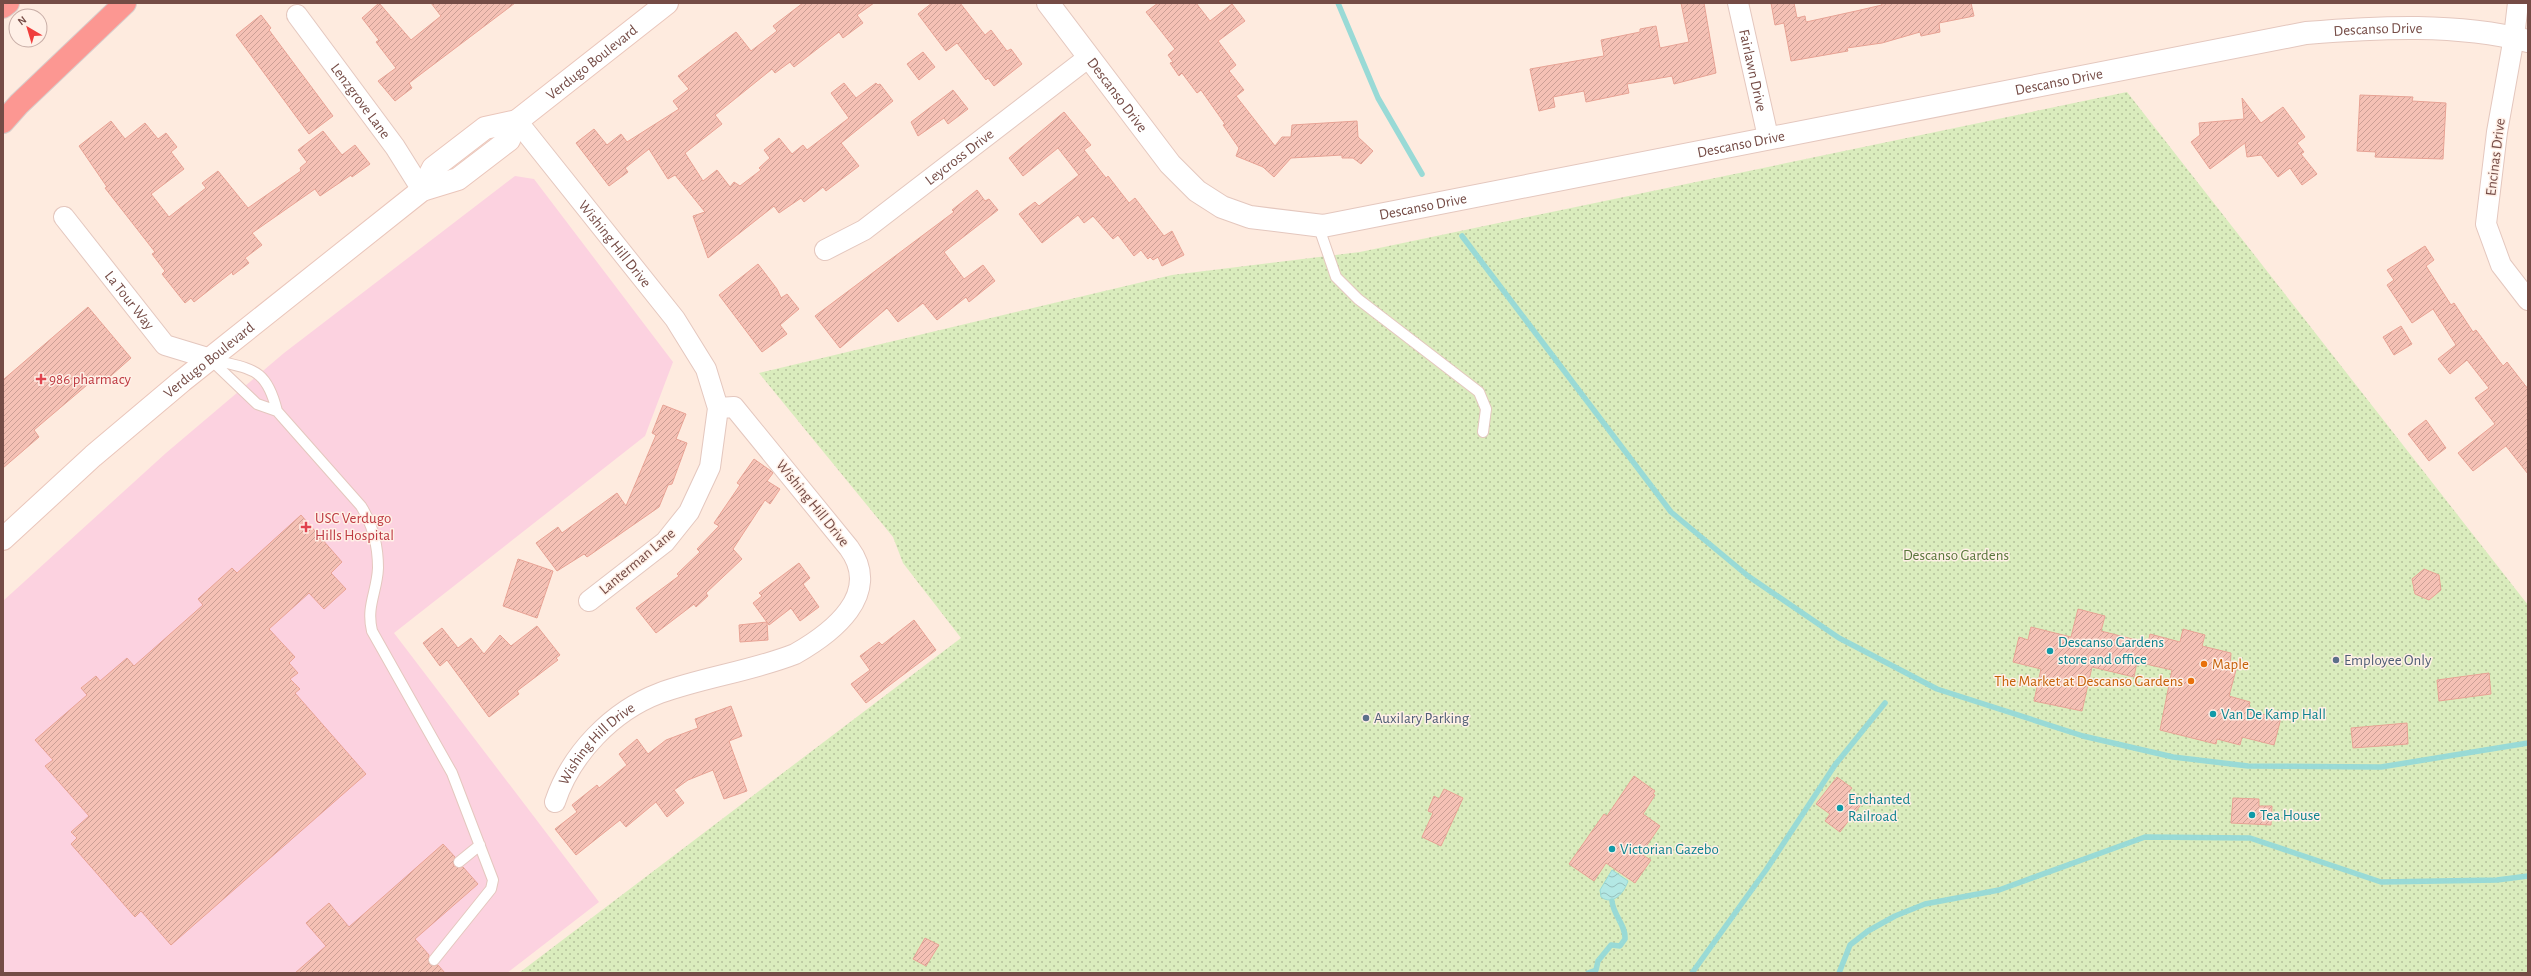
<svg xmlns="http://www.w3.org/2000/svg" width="2531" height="976" font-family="'Alegreya Sans',sans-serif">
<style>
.medical{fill:#fcd2e0}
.grass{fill:url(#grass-dots)}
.water{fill:url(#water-waves);stroke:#99dad6}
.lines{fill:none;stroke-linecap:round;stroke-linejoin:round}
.stream{stroke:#99dad6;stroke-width:5.5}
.building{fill:url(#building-hatch);stroke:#e8a395}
.service-casing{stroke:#e4c7be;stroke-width:12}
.minor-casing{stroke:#e4c7be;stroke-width:22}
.tertiary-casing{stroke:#e4c7be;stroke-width:24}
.secondary-casing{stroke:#eac6bb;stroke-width:24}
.motorway-casing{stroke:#d8cdcb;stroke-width:24}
.service{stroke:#fff;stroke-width:10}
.minor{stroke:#fff;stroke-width:20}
.tertiary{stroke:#fff;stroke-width:22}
.secondary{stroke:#fff;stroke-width:22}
.motorway{stroke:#fc9792;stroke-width:22}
.health-dot{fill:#e0444e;stroke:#fff0e7;stroke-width:1.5}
.culture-dot{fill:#0f9aa8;stroke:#fff0e7;stroke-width:1.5}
.service-dot{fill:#5c6f8a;stroke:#fff0e7;stroke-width:1.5}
.food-dot{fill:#e8710a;stroke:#fff0e7;stroke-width:1.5}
.labels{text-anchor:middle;stroke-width:3;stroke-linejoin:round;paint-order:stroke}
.street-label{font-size:15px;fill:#754c46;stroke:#fff0e7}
.health-label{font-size:15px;fill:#be3a42;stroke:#fff0e7;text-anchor:start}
.park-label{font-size:15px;fill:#59763b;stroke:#fff0e7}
.culture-label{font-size:15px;fill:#0d838f;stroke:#fff0e7;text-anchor:start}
.service-label{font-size:15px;fill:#4e5e75;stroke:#fff0e7;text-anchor:start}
.food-label{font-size:15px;fill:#c56008;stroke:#fff0e7;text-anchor:start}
</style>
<defs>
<pattern id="grass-dots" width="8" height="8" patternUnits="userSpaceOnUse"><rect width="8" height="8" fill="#daecbd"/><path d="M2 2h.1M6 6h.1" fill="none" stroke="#b5c19b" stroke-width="1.8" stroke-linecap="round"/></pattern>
<pattern id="water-waves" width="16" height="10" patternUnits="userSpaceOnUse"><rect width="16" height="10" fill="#b3e8e4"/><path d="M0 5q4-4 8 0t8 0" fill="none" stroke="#96bebb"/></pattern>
<pattern id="building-hatch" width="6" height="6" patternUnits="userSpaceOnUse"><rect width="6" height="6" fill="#f5c1b5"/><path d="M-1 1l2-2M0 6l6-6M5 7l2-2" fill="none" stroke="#cb9f95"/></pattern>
</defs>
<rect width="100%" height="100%" fill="#feebdf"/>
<path class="medical" d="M515,176L534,179L673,362L645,436L394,633L599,902L507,973H3V601L166,453L284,353Z"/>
<path class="grass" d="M2127,92L2528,605V973H519L961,638L903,563L893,537L759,373L1172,275L1360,252Z"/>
<path class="water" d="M1612,870L1628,881C1624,893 1613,906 1601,897L1600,890Z"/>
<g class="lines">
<path class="stream" d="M1338,3L1378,98L1422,174
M1462,236L1671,512L1748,576L1839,638L1937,689L2083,736L2173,757L2248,766L2381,767L2528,743
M1588,973L1596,970L1598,961L1611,945L1620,946L1625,939C1626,925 1613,915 1612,901
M1692,973L1766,870L1835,765L1885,703
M1839,973L1850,945L1868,931L1895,916L1925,904L1999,890L2145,837L2250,838L2381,882L2497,880L2528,876"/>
</g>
<path class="building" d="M379,3L411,40L441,16L431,3H515L409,83L412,88L395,101L378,81L396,68L376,42L379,40L362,18Z
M803,3H874L857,15L863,23L843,38L839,32L794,67L790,62L775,73L772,69L715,115L722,124L685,153L703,181L717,170L730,187L734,182L740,186L761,170L759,168L770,158L764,150L779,138L792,154L803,145L807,150L849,118L831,93L844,83L856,98L876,83L878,85L880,84L893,101L841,143L859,166L826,191L823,187L804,202L801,198L779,213L774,206L708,258L693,216L705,212L675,175L668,179L649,149L625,168L628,172L609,186L576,143L594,129L607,145L621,134L627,142L679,109L673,101L689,89L678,76L736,32L751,51L777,31L773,26Z
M932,3H960L985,35L991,30L1007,51L1011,49L1022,64L994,86L988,78L986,80L957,43L946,51L933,34L918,14Z
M1158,3H1196L1210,21L1232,4L1245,21L1218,41L1236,65L1229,71L1244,90L1236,96L1275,146L1282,137H1291L1292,125L1357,121L1358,137L1373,151L1361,164L1353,158H1342V155L1291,158L1274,177L1263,167L1236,156L1239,148L1223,125L1225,124L1201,90L1197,93L1182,73L1179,76L1170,63L1173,62L1168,55L1175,49L1146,12Z
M1681,3H1704L1716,73L1674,84L1672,76L1627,84L1629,93L1586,102L1584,91L1553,97L1555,107L1539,111L1530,69L1604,56L1601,40L1640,32V29L1656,26L1660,48L1689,42Z
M1771,3H1794L1797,18L1805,16L1806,22L1856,11L1882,5L1881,3H1971L1974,16L1939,23L1940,32L1921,36L1920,32L1882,43L1847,48L1848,51L1791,61L1784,23L1775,25Z
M261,15L271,28L269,30L333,116L309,134L236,35Z
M923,52L935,67L919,80L907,64Z
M953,90L968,109L948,124L944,118L918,136L911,122Z
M2360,95L2413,97L2412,101L2446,103L2443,159L2375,157L2376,152L2357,151Z
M2242,98L2261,123L2283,107L2305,137L2297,143L2304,152L2301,154L2317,174L2302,185L2290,168L2278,177L2261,155L2247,157L2245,143L2210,169L2191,142L2200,135L2199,123L2244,119Z
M1064,112L1091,145L1084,150L1106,178L1108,176L1129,203L1135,198L1164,236L1172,231L1184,255L1162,266L1158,257L1153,260L1150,257L1148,259L1141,250L1134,256L1118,235L1113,239L1093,216L1084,223L1078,215L1042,243L1019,214L1035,202L1039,206L1079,175L1058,148L1023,176L1009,158Z
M111,121L125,139L145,123L158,139L166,133L177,147L171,152L184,169L151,194L169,217L206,188L202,183L218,171L248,208L301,171L300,168L307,162L298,150L323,131L342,155L355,145L370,164L352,177L351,175L320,196L315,189L252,233L262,245L245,258L249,263L233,275L232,272L194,302L191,298L185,303L162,274L165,271L152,254L155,252L105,188L107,187L79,146Z
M977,190L985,201L989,199L998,210L944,252L964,279L983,265L995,281L969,302L966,297L937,320L923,303L898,322L887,308L840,348L815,316L954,212L952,210Z
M2425,246L2434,260L2426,266L2451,305L2454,303L2473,332L2476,330L2503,366L2507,362L2528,389V474L2506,446L2473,471L2458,453L2495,424L2475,398L2489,388L2467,360L2450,374L2438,359L2456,345L2433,309L2412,323L2387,285L2394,280L2387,270Z
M758,264L777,289L781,298L787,294L799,309L780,325L787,334L762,352L719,295Z
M88,307L131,358L105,381L100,374L34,430L39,437L3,468V380Z
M2401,326L2412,344L2394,355L2383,337Z
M663,405L686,414L676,439L687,443L672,484L668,485L659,507L587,557L584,554L557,571L536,543L558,527L562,533L617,493L626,506L656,435L652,433Z
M2426,420L2446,448L2429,461L2408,434Z
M754,459L771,471L773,473L767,481L780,489L770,504L765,500L733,549L742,559L706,593L708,596L696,607L694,604L656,633L636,608L679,576L677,574L700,552L697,549L719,526L714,523L740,485L737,483Z
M301,515L342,562L331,573L346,589L324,609L309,593L269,629L295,657L289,663L298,673L290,679L300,689L295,693L366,774L171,945L141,911L135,917L71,844L77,838L71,832L89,816L45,766L53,760L35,740L87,695L81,688L96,676L100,681L127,658L134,666L203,605L198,599L232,568L237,573Z
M518,559L553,571L537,618L503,606Z
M799,563L810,578L803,584L819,607L800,621L791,608L769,625L753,603L762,596L759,593Z
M2424,569L2439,575L2441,590L2429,600L2415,594L2412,579Z
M2078,609L2105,616L2101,631L2148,643L2150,634L2180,642L2183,629L2205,635L2202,646L2231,653L2230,668L2236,670L2229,696L2250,702L2248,711L2281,718L2274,745L2242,737L2240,745L2217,739L2216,744L2160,730L2172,670L2137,662L2134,677L2092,667L2082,711L2034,701L2041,669L2013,662L2019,637L2028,640L2031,627L2071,637Z
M914,620L936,650L866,703L851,684L870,670L860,656L879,642L882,645Z
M767,622L768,640L740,642L739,625Z
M537,626L560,655L556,658L558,660L517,691L519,694L489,717L447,660L440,666L423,643L442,628L458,648L471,638L484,654L500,635L511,646Z
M2489,673L2491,694L2439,701L2437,680Z
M731,706L742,736L729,741L747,791L724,799L713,770L688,780L674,790L684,803L667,817L656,802L626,827L620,820L576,855L555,829L577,812L572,805L597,785L599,788L627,765L619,754L637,739L648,754L666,740L698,728L695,719Z
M2407,723L2408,744L2353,748L2351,728Z
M1634,776L1655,791L1653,794L1655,795L1643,814L1660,826L1641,854L1651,860L1635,883L1606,863L1594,881L1569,864L1604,814L1607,816Z
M1837,777L1852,788L1849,792L1863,802L1840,832L1825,821L1830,814L1816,804Z
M1444,789L1463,798L1441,846L1422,837L1433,813L1428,811L1434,796L1439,799Z
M2233,798L2259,799V806H2272L2271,825L2231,823Z
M443,844L455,857L453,863L454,866L463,867L478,884L415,939L429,955L428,959L430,965H438L445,973H295L326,946L306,923L329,903L349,927Z
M925,938L939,945L926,966L913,959Z"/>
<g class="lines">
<g class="service-casing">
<path id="service" d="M1318,225L1336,277L1358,299L1479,392L1486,409L1483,432
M211,359C251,370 266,366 277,411L361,506C373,525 378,546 378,568C377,592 366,606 372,631L452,773L493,880L491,889L434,960
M212,361L257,404L277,411
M459,862L480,845"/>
</g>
<g class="minor-casing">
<g id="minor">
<path id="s1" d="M1738,3L1768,137"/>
<path d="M2518,3L2514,37L2497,132L2486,224L2501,265L2528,300"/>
<path id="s2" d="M297,15L395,147L422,190"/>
<path id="s3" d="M517,121L675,319L706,369L718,408L710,467L689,512L665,542L589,601"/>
<path id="s4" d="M64,217L165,345L211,359"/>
<path id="s5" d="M825,250L864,230L1089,57"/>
<path id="s6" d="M555,802C571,754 612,711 660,693C704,677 752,671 795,654C832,633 883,594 849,548L734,407L718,408"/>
</g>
</g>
<g class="tertiary-casing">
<g id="tertiary">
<path id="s7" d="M1048,3L1170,164L1197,191L1222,207L1250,217L1323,226L2306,33C2380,27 2456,23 2528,41"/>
</g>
</g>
<g class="secondary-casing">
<g id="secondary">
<path d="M422,190L433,168L485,128L517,121"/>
<path id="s8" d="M3,539L93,456L182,381L422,190L458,179L509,140L517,121L667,3"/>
</g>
</g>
<g class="motorway-casing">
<path id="motorway" d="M3,7L8,3
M3,122L19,104L125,3"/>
</g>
<use href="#service" class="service"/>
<use href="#minor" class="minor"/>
<use href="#tertiary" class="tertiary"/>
<use href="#secondary" class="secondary"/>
<use href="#motorway" class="motorway"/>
</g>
<g class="health-dot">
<path d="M39 373h4v4h4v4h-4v4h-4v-4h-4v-4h4z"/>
<path d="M304 521h4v4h4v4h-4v4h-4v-4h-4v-4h4z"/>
</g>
<g class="culture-dot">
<circle cx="2050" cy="651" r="4"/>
<circle cx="2213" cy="714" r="4"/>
<circle cx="1840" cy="808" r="4"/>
<circle cx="2252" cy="815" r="4"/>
<circle cx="1612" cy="849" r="4"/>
</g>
<g class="service-dot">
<circle cx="2336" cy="660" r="4"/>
<circle cx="1366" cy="718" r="4"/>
</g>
<g class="food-dot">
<circle cx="2204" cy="664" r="4"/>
<circle cx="2191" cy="681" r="4"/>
</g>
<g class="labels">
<g class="street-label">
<text dy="5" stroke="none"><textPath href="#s7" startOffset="1447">Descanso Drive</textPath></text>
<text dy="5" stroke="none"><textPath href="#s8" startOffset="763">Verdugo Boulevard</textPath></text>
<text dy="5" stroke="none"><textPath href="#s1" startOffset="69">Fairlawn Drive</textPath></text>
<text dy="5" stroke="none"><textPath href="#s7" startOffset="1123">Descanso Drive</textPath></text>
<text dy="5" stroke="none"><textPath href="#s7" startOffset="115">Descanso Drive</textPath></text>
<text dy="5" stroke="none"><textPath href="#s2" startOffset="107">Lenzgrove Lane</textPath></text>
<text dy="5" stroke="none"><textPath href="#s7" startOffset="799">Descanso Drive</textPath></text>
<text dy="5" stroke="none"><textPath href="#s5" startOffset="164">Leycross Drive</textPath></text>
<text transform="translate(2495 157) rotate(-83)" y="5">Encinas Drive</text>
<text dy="5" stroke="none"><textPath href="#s7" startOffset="475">Descanso Drive</textPath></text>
<text dy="5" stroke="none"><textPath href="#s3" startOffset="157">Wishing Hill Drive</textPath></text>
<text dy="5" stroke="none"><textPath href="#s4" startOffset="106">La Tour Way</textPath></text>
<text dy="5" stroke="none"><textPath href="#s8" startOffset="273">Verdugo Boulevard</textPath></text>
<text transform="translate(813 503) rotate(51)" y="5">Wishing Hill Drive</text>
<text transform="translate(637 561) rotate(-40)" y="5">Lanterman Lane</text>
<text dy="5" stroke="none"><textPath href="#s6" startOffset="73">Wishing Hill Drive</textPath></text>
</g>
<g class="health-label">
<text x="49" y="384">986 pharmacy</text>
<text x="315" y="523">USC Verdugo<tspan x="315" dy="17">Hills Hospital</tspan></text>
</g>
<g class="park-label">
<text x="1956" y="560">Descanso Gardens</text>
</g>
<g class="culture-label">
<text x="2058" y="647">Descanso Gardens<tspan x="2058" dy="17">store and office</tspan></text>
<text x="2221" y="719">Van De Kamp Hall</text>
<text x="1848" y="804">Enchanted<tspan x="1848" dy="17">Railroad</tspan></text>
<text x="2260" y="820">Tea House</text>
<text x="1620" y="854">Victorian Gazebo</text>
</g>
<g class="service-label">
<text x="2344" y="665">Employee Only</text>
<text x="1374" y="723">Auxilary Parking</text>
</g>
<g class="food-label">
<text x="2212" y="669">Maple</text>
<text x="2183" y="686" text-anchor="end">The Market at Descanso Gardens</text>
</g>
</g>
<rect width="2531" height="976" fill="none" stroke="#754c46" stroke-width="8"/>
<g transform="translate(28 28) rotate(322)"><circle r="19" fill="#fff0e7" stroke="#c8aea7"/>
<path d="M0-3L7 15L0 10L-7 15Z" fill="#f03e3c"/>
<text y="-6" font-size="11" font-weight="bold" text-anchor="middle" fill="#754c46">N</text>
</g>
</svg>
